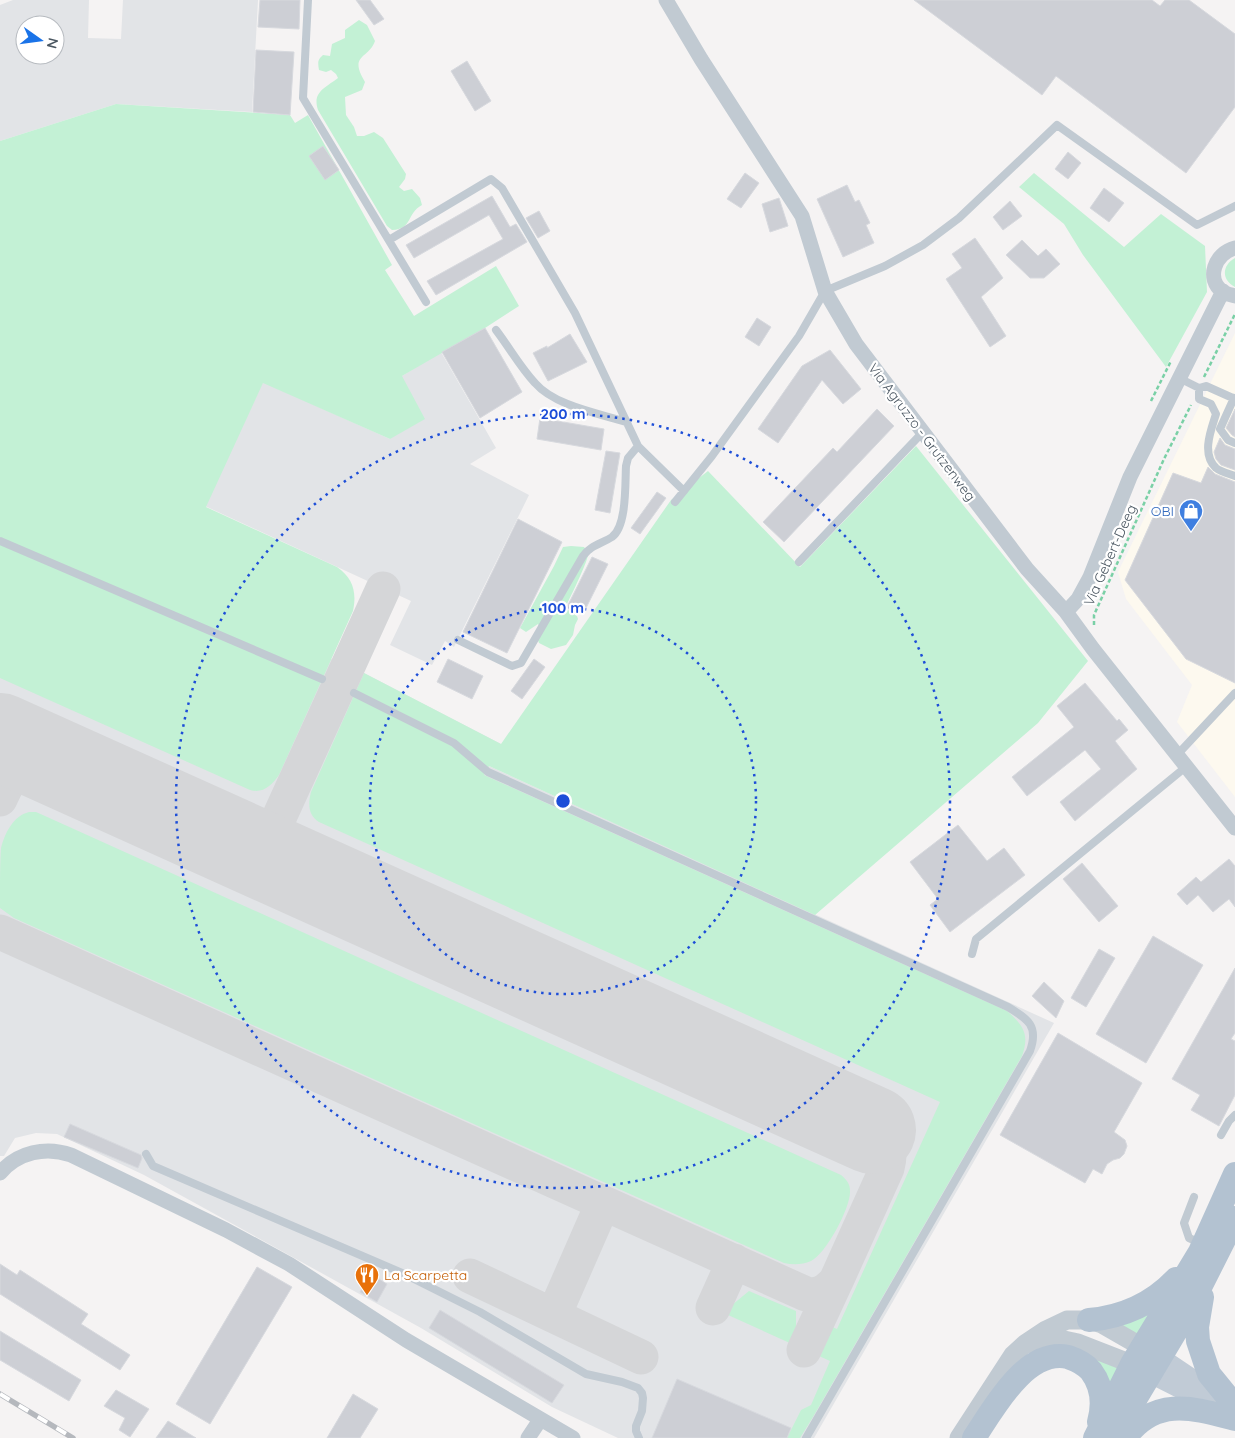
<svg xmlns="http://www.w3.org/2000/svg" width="1235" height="1438" font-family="Quicksand,sans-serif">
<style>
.commercial{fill:#fdf9ef}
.airport{fill:#e2e4e7;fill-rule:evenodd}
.green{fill:#c3f1d5}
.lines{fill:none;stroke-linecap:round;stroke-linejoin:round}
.taxiway{stroke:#d5d6d8;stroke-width:35}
.runway{stroke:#d5d6d8;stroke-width:88}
.building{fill:#cdcfd5;stroke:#d7d9de}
.path{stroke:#7ad0a6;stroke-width:2.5;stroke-dasharray:4 2.5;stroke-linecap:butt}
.service{stroke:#c1cad2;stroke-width:8}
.minor{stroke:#c1cad2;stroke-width:15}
.tertiary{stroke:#c1cad2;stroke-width:19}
.secondary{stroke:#c1cbd6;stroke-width:21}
.primary{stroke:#b3c2d1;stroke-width:24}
.rail-casing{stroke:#b5b8bd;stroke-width:5.5}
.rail{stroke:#fff;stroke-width:4;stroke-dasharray:11;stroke-linecap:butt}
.ring{fill:none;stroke:#1d4ed8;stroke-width:2.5;stroke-dasharray:2.5 5}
.labels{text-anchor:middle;stroke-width:4.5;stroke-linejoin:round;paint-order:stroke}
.street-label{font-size:14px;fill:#4a5661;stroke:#fff}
.shop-label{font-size:14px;fill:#366cbe;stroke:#fff;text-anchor:end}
.food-label{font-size:14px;fill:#c56008;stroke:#fff;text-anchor:start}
.centre{fill:#1d4ed8;stroke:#fff;stroke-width:2.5}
.ring-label{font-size:15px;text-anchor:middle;font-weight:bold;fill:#1d4ed8;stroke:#fff;stroke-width:4.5;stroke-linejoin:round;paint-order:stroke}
</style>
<rect width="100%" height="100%" fill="#f5f3f3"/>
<path class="commercial" d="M1235,333V797L1177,722L1192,685L1126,599L1118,572Z"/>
<path class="airport" d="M13,0H89L88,38L121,39L123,0H258L252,112L116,104L0,141V5ZM25,25H55V55H25Z
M441,352L496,448L470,464L529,495L454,647L445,641L432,665L390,645L411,601L205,506L263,382L390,439L402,376Z
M0,516L364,673L501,744L489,766L1054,1023L814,1438H618L552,1407L421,1328L144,1175L57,1134L36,1133L15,1138L4,1156H0Z"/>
<path class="green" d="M359,20L367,25L375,41C369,59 348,54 365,82L362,90L345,97L346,115L354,127L357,136H364L374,132L383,138L406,174L405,179L399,187L404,191L412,189L420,198L422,205C406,214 413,229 392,230L387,226L318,110C312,92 325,88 338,78L336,74L331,70L326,72L319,70C318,63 317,60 323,55L330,56L332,44L345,38V30Z
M116,104L290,115L295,123L308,115L392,265L385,270L414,316L496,266L519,306L485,328L402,376L425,419L390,439L263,383L206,507L337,567C353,578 357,592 353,611L279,775C272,785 263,794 250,790L0,678V141Z
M1034,173L1124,247L1161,214L1205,246L1207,292L1166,367L1083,255L1064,224L1019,187Z
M1235,258V287C1221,280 1222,265 1235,258Z
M916,446L1088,661L1038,723L815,915L489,766L484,775L1007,1011C1023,1025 1030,1034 1022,1056L813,1417L800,1438H787L801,1410L811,1405L830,1361L819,1356L832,1327L837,1329L940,1102L319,822C308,815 308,804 311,792L364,673L501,744L671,500L708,471L800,567Z
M571,546L584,547C586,550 588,552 588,554C589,559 569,600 565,608L577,616L578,619L575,625L573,635L566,645L551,649L539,643L535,633L539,626L538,624L526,632L520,628L554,566L563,547Z
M29,812H36L45,816L841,1175C847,1180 850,1184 850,1191C851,1207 826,1254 811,1261C802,1265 793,1265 784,1263L14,918L0,908C0,895 0,859 1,848C5,833 13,816 29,812Z
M749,1291L796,1311V1335L792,1344L728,1315L732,1305Z
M1154,1308L1138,1334L1116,1325Z
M1065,1348L1120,1368L1109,1387Z"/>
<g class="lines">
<path class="taxiway" d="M0,740C11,750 14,760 11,775
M0,799C17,762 20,753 62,765
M262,855L383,589
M0,932L806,1294C819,1297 828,1290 836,1281L887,1168C892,1150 889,1139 872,1130
M470,1276L641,1357
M713,1308L734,1261
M554,1315L603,1203
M804,1350L836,1281"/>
<path class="runway" d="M0,737L872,1130"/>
</g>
<path class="building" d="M260,0H300L299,29L258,27Z
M356,0H370L384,19L374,25Z
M914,0H1152L1160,6L1165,0H1189L1235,34V107L1186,173L1056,76L1042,95Z
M256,50L294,52L290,115L253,112Z
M467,61L491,101L475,111L451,71Z
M323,146L339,170L325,180L309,156Z
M1068,152L1081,163L1068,179L1055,169Z
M745,173L759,183L741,208L727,199Z
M847,185L855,202L859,200L870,223L866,225L874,243L843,257L817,199Z
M1104,188L1124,203L1109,222L1090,208Z
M492,196L510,227L516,224L527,242L436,295L427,281L503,239L489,215L414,258L406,245Z
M779,198L788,226L770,232L762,204Z
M1010,201L1022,216L1003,230L993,217Z
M539,211L550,231L538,238L526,218Z
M975,238L1003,278L981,297L1006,336L990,347L946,279L962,268L952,254Z
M1022,240L1038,256L1046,249L1060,264L1044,278H1030L1006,255Z
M757,318L771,327L759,346L745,337Z
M485,328L522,392L480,418L442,352Z
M570,334L587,362L548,381L533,353L547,346V348Z
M830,350L861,389L843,404L822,380L778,443L758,429L802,366Z
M877,409L894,426L784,542L763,522L833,448L837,452Z
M1235,409V437L1232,435L1226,428Z
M540,418L604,429L601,450L537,439Z
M1220,438L1225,445L1235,449V470L1221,465L1216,459L1214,452Z
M606,451L620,453L610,513L595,510Z
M1208,467L1215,474L1235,482V683L1186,659L1125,580L1173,473L1201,483Z
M657,492L666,498L640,534L631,528Z
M518,519L562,542L507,653L463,632Z
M592,557L608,564L583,614L567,607Z
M448,659L483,676L472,699L437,682Z
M534,659L545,667L522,699L511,691Z
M1085,683L1117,721L1119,719L1128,730L1115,741L1137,769L1075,821L1060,802L1101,769L1085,750L1027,796L1012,777L1074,727L1057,706Z
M958,825L987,861L1004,848L1025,875L950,932L930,905L938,899L910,862Z
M1229,859L1235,866V907L1229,899L1213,912L1198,895L1187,905L1177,894L1196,877L1201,882Z
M1082,863L1118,906L1099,922L1063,879Z
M1153,936L1203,965L1146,1063L1096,1034Z
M1099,949L1115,958L1086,1007L1071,998Z
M1235,968V1033L1231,1039L1235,1041V1095L1219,1126L1191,1110L1200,1095L1172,1079Z
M1044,982L1064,1001L1056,1018L1032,996Z
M1058,1033L1142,1083L1114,1132L1125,1140L1127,1146L1124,1154L1120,1158L1113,1160L1107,1164L1102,1174L1093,1169L1085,1183L1000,1135Z
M70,1124L141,1155L142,1158L138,1168L64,1137Z
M0,1264L17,1275L20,1270L88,1314L81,1324L130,1355L120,1370L0,1294Z
M257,1267L292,1287L210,1424L176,1404Z
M371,1274L387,1284L377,1302L360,1292Z
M440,1310L564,1385L552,1403L429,1328Z
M0,1331L81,1380L69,1401L0,1360Z
M677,1379L791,1428L787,1438H652Z
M116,1390L149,1409L130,1437L119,1430L125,1418L104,1406Z
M353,1394L378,1409L360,1438H327Z
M168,1421L196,1438H156Z"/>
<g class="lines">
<path class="path" d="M1204,377L1235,314
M1151,401L1171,361
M1094,625V615L1164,459L1191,405"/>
<path class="service" d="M308,0L303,98L426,302
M389,240L491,179L502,188L575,313L638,446L684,491
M496,330C509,347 520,367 535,383C555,406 598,413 626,422
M1179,378L1199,388L1206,386L1235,399
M1199,388V399L1211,404L1216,414C1211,430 1201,454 1216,468C1221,472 1230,474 1235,476
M1234,398L1220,429L1228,440L1235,443
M675,502L712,456L799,336L825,291L885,266L923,245L959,218L1057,125L1197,225L1235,206
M0,541L322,679
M799,562L923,432
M458,640L512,666L521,663L583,556C591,545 601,544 612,537C627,526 625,484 626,466L628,458L638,446
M354,693L454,743L488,772L1008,1007C1028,1019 1039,1026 1030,1051L806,1438
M1177,755L1235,693
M972,954L976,939L1187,766
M1221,1135L1229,1121L1235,1115
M146,1154L153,1166L160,1169L402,1273L480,1312L586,1374L622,1382L638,1388L642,1393L643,1398L642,1411L636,1426V1431L639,1438
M1194,1197L1184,1223L1189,1238L1202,1244"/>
<path class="minor" d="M666,0L701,59L802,216L825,291L856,344L1027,569L1066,612L1093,649L1235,828
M1235,248C1215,253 1205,279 1223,292C1226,294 1232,295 1235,296
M1066,612L1078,599L1090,577L1130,477L1223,291
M0,1173C18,1152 46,1146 71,1155L226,1230L289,1264L406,1340L573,1438
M528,1438L540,1420"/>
<path class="tertiary" d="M1029,1344L1064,1340L1078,1343L1132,1364
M959,1438L1013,1355L1025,1344L1046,1330L1067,1320H1089L1102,1324L1142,1347"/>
<path class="secondary" d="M1145,1348L1203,1387
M1137,1366L1228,1412"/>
<path class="primary" d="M1202,1297L1197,1327L1198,1341L1209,1374L1235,1406
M1089,1320C1123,1317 1152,1304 1176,1279
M974,1438C994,1408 1026,1348 1068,1357C1077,1360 1085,1364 1091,1371C1103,1387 1104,1404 1099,1422
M1095,1438L1132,1364L1200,1252L1235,1174
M1112,1438L1190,1307L1235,1218
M1125,1438C1155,1396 1193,1408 1235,1419"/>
<g class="rail-casing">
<path id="rail" d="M0,1394L73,1438"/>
</g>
<use href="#rail" class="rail"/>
</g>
<g class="ring">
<circle cx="563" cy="801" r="193"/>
<circle cx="563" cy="801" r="387"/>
</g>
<defs>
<g id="shop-pin" transform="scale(1.25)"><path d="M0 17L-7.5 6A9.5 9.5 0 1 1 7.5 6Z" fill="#3f7fe0" stroke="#fff"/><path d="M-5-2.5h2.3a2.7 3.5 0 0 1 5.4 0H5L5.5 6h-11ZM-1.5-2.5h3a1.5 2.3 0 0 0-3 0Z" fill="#fff"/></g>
<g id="restaurant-pin" transform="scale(1.25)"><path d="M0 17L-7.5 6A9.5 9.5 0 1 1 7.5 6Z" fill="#e8710a" stroke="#fff"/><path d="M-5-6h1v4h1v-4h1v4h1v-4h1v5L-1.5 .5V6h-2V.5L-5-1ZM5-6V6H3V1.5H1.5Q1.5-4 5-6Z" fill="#fff"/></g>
</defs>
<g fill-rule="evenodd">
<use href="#shop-pin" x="1191" y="511"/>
<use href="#restaurant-pin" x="367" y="1275"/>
</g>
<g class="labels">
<g class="street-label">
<text transform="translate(922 432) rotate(53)" y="5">Via Agruzzo - Grutzenweg</text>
<text transform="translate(1110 555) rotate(-66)" y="5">Via Gebert-Deeg</text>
</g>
<g class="shop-label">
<text x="1174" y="516">OBI</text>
</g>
<g class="food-label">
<text x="384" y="1280">La Scarpetta</text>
</g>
</g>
<circle cx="563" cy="801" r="8" class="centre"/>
<g class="ring-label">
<text x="563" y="419">200 m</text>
<text x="563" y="613">100 m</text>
</g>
<g transform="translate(40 40) rotate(104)"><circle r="24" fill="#ffffff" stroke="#b7bbc0"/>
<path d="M0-4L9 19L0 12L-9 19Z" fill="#1a73e8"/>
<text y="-8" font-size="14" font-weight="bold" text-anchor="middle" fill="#4a5661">N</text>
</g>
</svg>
